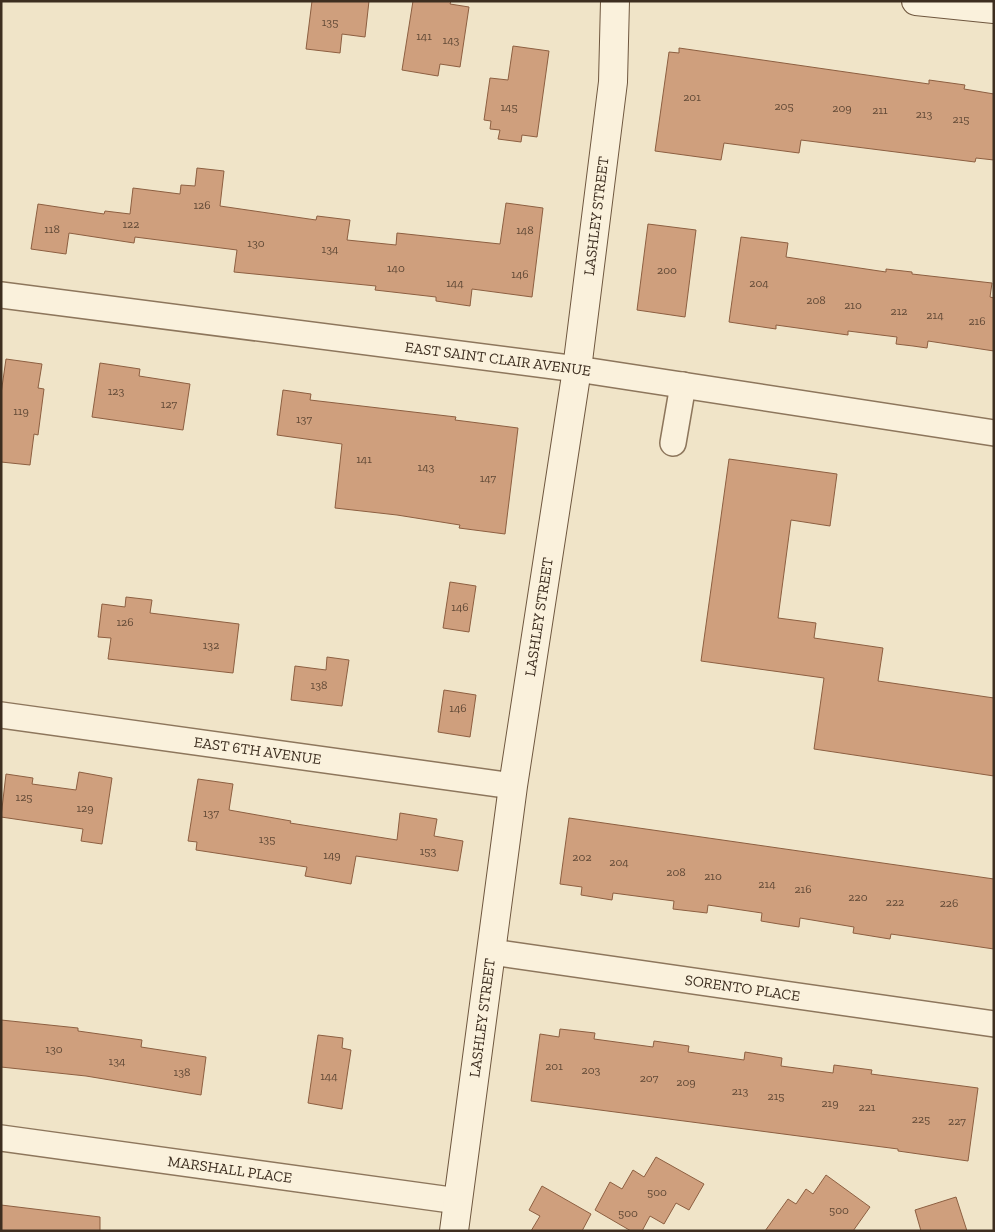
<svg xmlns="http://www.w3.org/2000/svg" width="995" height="1232" font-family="'Zilla Slab',serif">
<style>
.building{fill:#cf9f7d;stroke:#8d5f41}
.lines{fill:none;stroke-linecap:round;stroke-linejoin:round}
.street-casing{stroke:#8d765c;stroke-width:28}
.secondary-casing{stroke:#6f573f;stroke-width:30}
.street{stroke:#faf1dc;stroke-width:25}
.secondary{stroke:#faf1dc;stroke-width:28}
.labels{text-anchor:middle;stroke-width:4;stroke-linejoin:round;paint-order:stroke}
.number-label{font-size:12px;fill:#624a37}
.street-label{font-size:15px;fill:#3d2e20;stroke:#f7eed8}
</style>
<rect width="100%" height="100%" fill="#f0e4c8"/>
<path class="building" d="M312,1H369L365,37L342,34L340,53L306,49Z
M413,1H451L450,4L469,7L460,67L440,64L438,76L402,70Z
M513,46L549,51L537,137L522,135L521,142L498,139L500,130L490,129L491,121L484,120L490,78L508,80Z
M679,48L929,84V80L965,85L964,89L994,94V160L976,158L975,162L801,140L799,153L724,143L721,160L655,151L669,52L679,53Z
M197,168L224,171L220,206L316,220L317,216L350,220L347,240L396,245L397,233L500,244L506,203L543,208L532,297L472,289L470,306L436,301V297L375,290L376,286L234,272L237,250L135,237L134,243L69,233L66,254L31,249L38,204L104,214L105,211L130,214L133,188L180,194L181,185L195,186Z
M648,224L696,230L685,317L637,310Z
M741,237L788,243L786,257L886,272V269L912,272V274L992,283L990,297L994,298V351L928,341L927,348L913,346L896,344L897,337L848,331V335L776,325V329L729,322Z
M6,359L42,364L38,388L44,389L38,435L34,434L30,465L1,462V394Z
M100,363L140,369L139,376L190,384L183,430L92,417Z
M283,390L311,394L310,400L456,417L455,420L518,428L505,534L459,528L460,525L397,515L335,508L342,444L277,435Z
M729,459L837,474L830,526L791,520L778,618L816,623L814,638L883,648L878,681L994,698V776L814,749L824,678L701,661Z
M450,582L476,586L469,632L443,628Z
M126,597L152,600L150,613L239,624L233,673L108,659L111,638L98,637L102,604L125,607Z
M327,657L349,660L342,706L291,700L295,666L326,670Z
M444,690L476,695L470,737L438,732Z
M79,772L112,778L102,844L81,841L83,829L1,817L6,774L33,778L32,784L76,790Z
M198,779L233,784L229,810L291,821L290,823L397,840L400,813L437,819L434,836L463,841L458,871L356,856L351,884L305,876L307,867L196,850L197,842L188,841Z
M569,818L994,879V949L891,934L890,939L853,933L854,927L800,918L799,927L779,924L761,921L762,913L708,905L707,913L673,909L674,901L613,893L612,900L581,895L582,887L560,884Z
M1,1020L78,1028V1031L142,1040L141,1047L206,1057L201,1095L86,1076L1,1067Z
M560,1029L595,1033L594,1039L653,1047L654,1041L689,1046L688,1052L744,1060L745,1052L782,1058L781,1066L833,1073L834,1065L872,1070L871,1074L978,1088L968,1161L898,1151V1149L531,1101L540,1034L559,1037Z
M318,1035L343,1038L342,1048L351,1050L342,1109L308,1103Z
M656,1157L704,1184L689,1210L676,1203L664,1224L650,1216L642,1231H631L595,1210L610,1182L622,1189L633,1170L644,1177Z
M826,1175L870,1207L853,1231H765L788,1199L796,1204L806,1189L813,1194Z
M542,1186L591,1214L582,1231H531L540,1216L529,1210Z
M956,1197L967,1231H921L915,1210Z
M1,1205L100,1217V1231H1Z"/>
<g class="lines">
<g class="street-casing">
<g id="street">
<path id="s1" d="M1,295L577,369L994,433"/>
<path d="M673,443L683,385"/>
<path id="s2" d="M1,715L513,786"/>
<path id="s3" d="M491,952L994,1024"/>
<path id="s4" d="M1,1138L458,1201"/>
</g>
</g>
<g class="secondary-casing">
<g id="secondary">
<path d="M916,1L994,9"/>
<path id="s5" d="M454,1231L513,786L577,369L613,82L615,1"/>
</g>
</g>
<use href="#street" class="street"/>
<use href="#secondary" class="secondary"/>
</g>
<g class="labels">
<g class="number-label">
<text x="330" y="26">135</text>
<text x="424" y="40">141</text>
<text x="451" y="44">143</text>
<text x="692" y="101">201</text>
<text x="784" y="110">205</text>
<text x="509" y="111">145</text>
<text x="842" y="112">209</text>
<text x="880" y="114">211</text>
<text x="924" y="118">213</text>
<text x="961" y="123">215</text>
<text x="202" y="209">126</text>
<text x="131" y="228">122</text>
<text x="52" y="233">118</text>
<text x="525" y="234">148</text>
<text x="256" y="247">130</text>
<text x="330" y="253">134</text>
<text x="396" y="272">140</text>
<text x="667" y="274">200</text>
<text x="520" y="278">146</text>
<text x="455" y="287">144</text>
<text x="759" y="287">204</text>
<text x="816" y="304">208</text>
<text x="853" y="309">210</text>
<text x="899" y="315">212</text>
<text x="935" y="319">214</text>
<text x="977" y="325">216</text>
<text x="116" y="395">123</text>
<text x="169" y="408">127</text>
<text x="21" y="415">119</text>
<text x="304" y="423">137</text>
<text x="364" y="463">141</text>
<text x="426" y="471">143</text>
<text x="488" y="482">147</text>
<text x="460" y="611">146</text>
<text x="125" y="626">126</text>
<text x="211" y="649">132</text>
<text x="319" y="689">138</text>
<text x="458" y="712">146</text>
<text x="24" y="801">125</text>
<text x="85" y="812">129</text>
<text x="211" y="817">137</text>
<text x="267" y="843">135</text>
<text x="428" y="855">153</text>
<text x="332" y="859">149</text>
<text x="582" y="861">202</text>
<text x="619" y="866">204</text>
<text x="676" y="876">208</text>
<text x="713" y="880">210</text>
<text x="767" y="888">214</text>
<text x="803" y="893">216</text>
<text x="858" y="901">220</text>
<text x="895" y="906">222</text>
<text x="949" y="907">226</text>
<text x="54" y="1053">130</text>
<text x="117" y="1065">134</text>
<text x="554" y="1070">201</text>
<text x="591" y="1074">203</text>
<text x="182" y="1076">138</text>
<text x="329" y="1080">144</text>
<text x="649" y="1082">207</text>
<text x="686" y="1086">209</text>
<text x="740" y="1095">213</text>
<text x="776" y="1100">215</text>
<text x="830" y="1107">219</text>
<text x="867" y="1111">221</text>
<text x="921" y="1123">225</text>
<text x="957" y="1125">227</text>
<text x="657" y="1196">500</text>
<text x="839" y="1214">500</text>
<text x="628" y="1217">500</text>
</g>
<g class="street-label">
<text dy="5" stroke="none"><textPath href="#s5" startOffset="1025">LASHLEY STREET</textPath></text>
<text dy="5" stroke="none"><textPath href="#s1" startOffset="501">EAST SAINT CLAIR AVENUE</textPath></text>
<text dy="5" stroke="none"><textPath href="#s5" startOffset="620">LASHLEY STREET</textPath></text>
<text dy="5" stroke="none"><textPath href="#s2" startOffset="259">EAST 6TH AVENUE</textPath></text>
<text dy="5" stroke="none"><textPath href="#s3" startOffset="254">SORENTO PLACE</textPath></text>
<text dy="5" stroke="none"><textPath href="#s5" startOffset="215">LASHLEY STREET</textPath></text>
<text dy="5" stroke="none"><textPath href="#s4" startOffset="231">MARSHALL PLACE</textPath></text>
</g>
</g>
<rect width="995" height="1232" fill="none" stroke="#3d2e20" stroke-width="5"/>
</svg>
